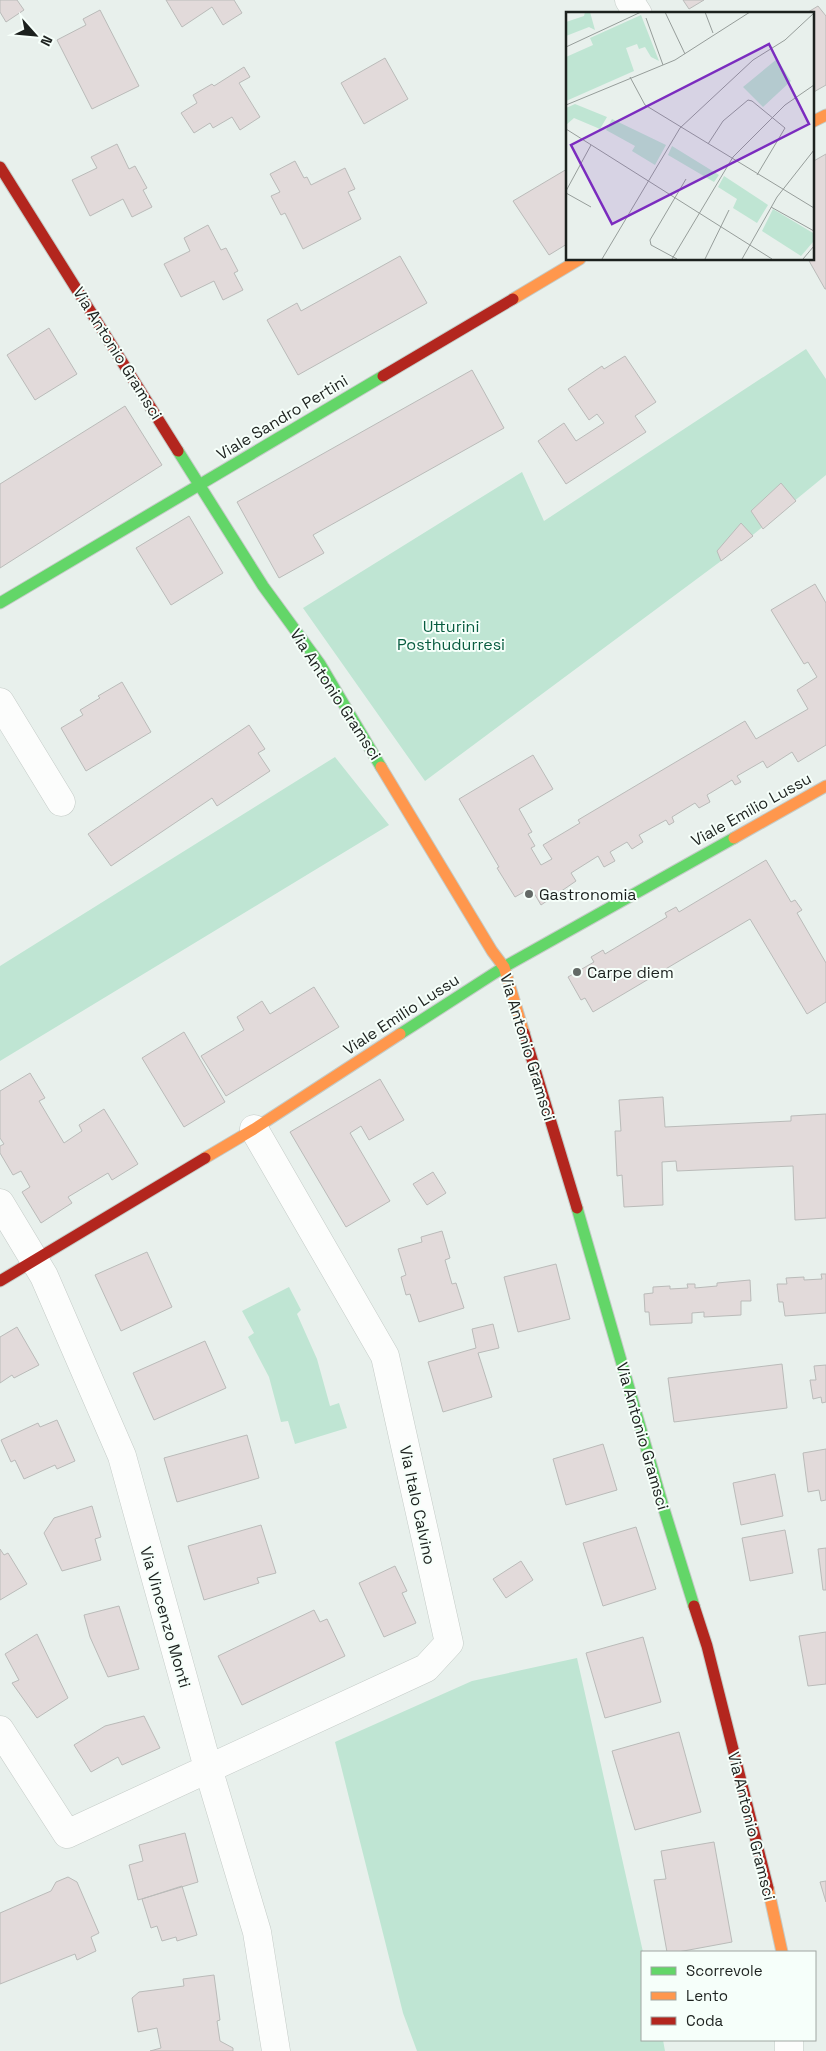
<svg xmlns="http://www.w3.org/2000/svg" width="826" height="2051" font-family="'Space Grotesk',sans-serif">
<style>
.green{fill:#bfe5d3}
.building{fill:#e2dada;stroke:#babbb9}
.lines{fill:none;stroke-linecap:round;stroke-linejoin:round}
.street-casing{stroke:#c4cbc7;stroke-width:29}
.fast-casing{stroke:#c4cbc7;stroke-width:13}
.slow-casing{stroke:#c4cbc7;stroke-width:13}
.jam-casing{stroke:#c4cbc7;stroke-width:13}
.street{stroke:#fcfdfc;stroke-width:28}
.fast{stroke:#63d668;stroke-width:11}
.slow{stroke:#ff974d;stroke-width:11}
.jam{stroke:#b3261e;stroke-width:11}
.poi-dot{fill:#636966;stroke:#f6fffa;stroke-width:2}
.labels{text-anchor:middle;stroke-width:4;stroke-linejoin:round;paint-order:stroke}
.street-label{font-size:16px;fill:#1c211e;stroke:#f6fffa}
.park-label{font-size:16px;fill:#085c40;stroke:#f6fffa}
.poi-label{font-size:16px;fill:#1c211e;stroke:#f6fffa;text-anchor:start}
.inset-road{fill:none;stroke:#969d9a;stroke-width:1}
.view{fill:#7b2cbf;fill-opacity:0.15;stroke:#7b2cbf;stroke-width:2.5}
.inset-edge{fill:none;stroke:#1c211e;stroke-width:2.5}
</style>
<rect width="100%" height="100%" fill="#e8f0ec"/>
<path class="green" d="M806,349L826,379V475L721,561L425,781L303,608L522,472L544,521Z
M335,757L389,825L0,1061V966Z
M289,1287L301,1310L297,1314L317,1359L330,1406L339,1403L347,1428L295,1444L288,1421L281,1422L269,1377L248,1337L254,1333L242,1311Z
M577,1658L643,1952L642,2040H663L665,2051H417L403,2013L335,1742L472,1681Z"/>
<path class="building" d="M0,0H17L24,10L6,22L0,12Z
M166,0H234L242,13L223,25L212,7L182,27Z
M683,0H704L689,9Z
M818,6L826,16V85L812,93V14H805Z
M100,10L139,86L92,109L57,40L86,25L83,19Z
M385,58L408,99L364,124L341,83Z
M244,67L250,77L239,83L260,117L240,130L232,117L213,128L210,123L194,133L181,113L197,103L193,95L212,84L214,86Z
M117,144L129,169L135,166L147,188L143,190L152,207L132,217L123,199L90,216L72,180L97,168L91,157Z
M826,154V289H825L808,259H812V162Z
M295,161L304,178L307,177L311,185L345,168L355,189L348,192L361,219L303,249L285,213L281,215L271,196L280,192L270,174Z
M567,169V244L549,255L513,201Z
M208,225L221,250L226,248L238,271L234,273L243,290L223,300L214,281L181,297L164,264L190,251L184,238Z
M400,256L427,303L298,375L267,320L297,303L301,311Z
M49,328L77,374L35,400L7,355Z
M625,356L656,402L635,416L646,432L566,484L538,441L564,423L576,441L604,423L597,414L589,420L568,389L602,366L604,369Z
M472,370L504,428L313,535L324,553L279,578L237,502Z
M125,406L162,465L0,568V484Z
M781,483L796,501L763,529L751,511Z
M189,516L223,573L171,605L136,548Z
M741,523L753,536L721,561L717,551Z
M815,584L826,603V745L798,762L792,752L767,768L763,761L737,776L741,782L735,785L732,780L707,795L710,802L699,808L695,803L672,817L674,822L669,825L666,820L639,835L643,842L632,849L627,842L610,852L615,861L604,867L598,856L571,873L576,881L541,905L531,888L515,897L497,868L499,867L459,799L533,755L553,789L519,809L532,832L528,834L535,846L531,848L541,865L552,859L543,845L580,823L578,820L745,721L756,739L808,709L797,690L817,677L808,662L804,664L771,610Z
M122,682L151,732L86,771L61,728L83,715L80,710L100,698L98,696Z
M249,725L265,749L258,753L270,771L217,806L212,798L111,866L88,834Z
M766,860L791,902L795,900L802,910L797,913L826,963V1002L807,1014L750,919L593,1012L585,998L581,1000L568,977L594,962L591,957L603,950L605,954L667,917L665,913L676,907L679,912Z
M314,987L339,1027L226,1096L201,1056L244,1030L237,1017L262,1001L270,1014Z
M184,1032L225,1102L184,1127L142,1058Z
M30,1073L45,1098L39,1101L64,1143L82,1131L79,1125L104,1109L138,1164L112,1180L108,1173L68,1197L72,1203L41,1223L22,1192L30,1187L21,1171L13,1175L0,1153V1146L4,1144L0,1138V1091Z
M380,1079L404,1120L369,1140L361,1126L350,1133L390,1201L346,1227L290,1132Z
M663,1097L665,1127L791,1121V1116L826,1114V1218L795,1220L793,1166L677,1171L676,1161L662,1162L663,1205L624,1207L622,1175L617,1176L615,1131H621L619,1100Z
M433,1172L446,1193L427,1205L413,1184Z
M442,1231L450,1258L445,1260L452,1284L456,1283L464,1308L419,1322L410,1294L406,1295L401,1277L406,1275L398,1249L422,1242L421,1237Z
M147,1252L172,1307L121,1331L95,1275Z
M556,1264L570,1319L518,1332L504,1277Z
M821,1274H826V1313L785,1316L783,1302H779L777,1284H787L786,1278L804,1277V1280L822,1279Z
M750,1280L751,1301H741V1315L704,1317V1312L692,1313V1323L650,1325L649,1312H645L644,1294L653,1293V1287L670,1286V1289L688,1288L687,1284H695V1288L717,1286V1283Z
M493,1324L499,1348L478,1353L492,1397L443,1412L428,1362L476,1348L472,1329Z
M17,1327L39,1365L14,1378L12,1375L0,1383V1337Z
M205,1341L226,1388L154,1420L133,1373Z
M782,1364L787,1408L674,1422L668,1378Z
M826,1365V1402L822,1403L821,1397L813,1399L810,1380H816L814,1366Z
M57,1420L75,1461L57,1469L55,1465L24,1479L15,1460L11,1462L1,1440L38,1423L40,1427Z
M247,1435L259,1478L177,1502L164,1458Z
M603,1444L617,1490L566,1505L553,1459Z
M826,1449V1500L821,1501L819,1490L808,1492L803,1453Z
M775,1474L783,1516L741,1525L733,1483Z
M92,1506L101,1537L95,1539L101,1560L62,1571L44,1533L54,1518Z
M261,1525L276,1573L257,1578L259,1583L204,1600L188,1546Z
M636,1527L656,1589L603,1606L583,1543Z
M785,1530L793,1573L750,1581L742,1538Z
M826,1548V1590H823L818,1549Z
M0,1549L4,1555L8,1553L27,1584L0,1600Z
M521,1561L533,1580L506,1598L493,1579Z
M395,1566L407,1591L402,1593L416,1623L384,1637L359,1583Z
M119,1606L139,1669L108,1677L90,1637L84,1615Z
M314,1610L320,1622L327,1619L345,1656L242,1705L218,1656Z
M826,1632V1684L808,1686L799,1636Z
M37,1634L68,1698L37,1718L12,1683L19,1680L5,1654Z
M643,1637L661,1702L605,1718L586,1653Z
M144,1716L160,1748L122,1765L118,1757L91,1772L74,1745L105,1726Z
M679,1732L701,1812L635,1830L612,1751Z
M185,1833L198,1882L138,1900L129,1865L143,1861L139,1845Z
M714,1842L732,1942L678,1952H667L654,1880L666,1879L661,1851Z
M68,1877L77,1882L99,1933L91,1937L96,1951L77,1960L75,1954L0,1984V1913L51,1891L56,1882Z
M826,1881V1902L820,1882Z
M182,1886L197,1935L177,1941L176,1937L162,1941L157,1926L151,1928L142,1899Z
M214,1975L220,2020L217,2021L220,2041L233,2048V2051H150L161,2048L157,2028L138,2032L132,1998L139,1992L184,1986L183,1979Z"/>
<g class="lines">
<g class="street-casing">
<path id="street" d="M629,0L638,14
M0,702L61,802
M0,1203L44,1276L122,1456L208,1768L257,1932L276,2051
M0,1730L67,1834L426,1668L449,1643L385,1356L254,1129
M789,2051V2040"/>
</g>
<g class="fast-casing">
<path id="fast" d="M178,451L263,586L320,664L381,767
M0,603L383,376
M400,1034L504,967L734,838
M577,1208L663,1506L694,1606"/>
</g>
<g class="slow-casing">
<path id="slow" d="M812,122L826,115
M513,299L580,259
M381,767L492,951L504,967L524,1033
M734,838L826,786
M205,1158L254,1129L400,1034
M768,1888L782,1952"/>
</g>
<g class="jam-casing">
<path id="jam" d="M0,167L178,451
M383,376L513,299
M524,1033L577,1208
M0,1281L205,1158
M694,1606L707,1646L768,1888"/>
</g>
<use href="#street" class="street"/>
<use href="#fast" class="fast"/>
<use href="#slow" class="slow"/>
<use href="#jam" class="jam"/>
</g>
<g class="poi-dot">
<circle cx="529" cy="894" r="5"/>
<circle cx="577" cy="972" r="5"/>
</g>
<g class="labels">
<g class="street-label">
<text transform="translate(118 353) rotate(58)" y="6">Via Antonio Gramsci</text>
<text transform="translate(282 417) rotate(-31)" y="6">Viale Sandro Pertini</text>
<text transform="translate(336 694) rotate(57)" y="6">Via Antonio Gramsci</text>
<text transform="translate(751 809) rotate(-29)" y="6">Viale Emilio Lussu</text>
<text transform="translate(401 1014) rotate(-33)" y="6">Viale Emilio Lussu</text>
<text transform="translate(528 1047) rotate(73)" y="6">Via Antonio Gramsci</text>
<text transform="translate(643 1436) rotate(74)" y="6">Via Antonio Gramsci</text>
<text transform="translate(418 1505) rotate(78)" y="6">Via Italo Calvino</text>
<text transform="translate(166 1617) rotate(74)" y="6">Via Vincenzo Monti</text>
<text transform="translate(752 1826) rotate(76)" y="6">Via Antonio Gramsci</text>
</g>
<g class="park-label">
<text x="451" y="632">Utturini<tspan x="451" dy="18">Posthudurresi</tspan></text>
</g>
<g class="poi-label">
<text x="539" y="900">Gastronomia</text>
<text x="587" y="978">Carpe diem</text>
</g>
</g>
<g transform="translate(566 12)">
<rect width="248" height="248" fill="#e8f0ec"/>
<path d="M19,0H24L29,18L23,15L0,24V10L18,4ZM75,3L93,49L85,45L79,35L73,37L71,32L60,36L68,59L0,89V45L27,33L24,26ZM211,47L225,69L197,95L177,75ZM9,92L41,105L34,117L8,106L0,113V96ZM46,107L100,133L89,153L66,139L69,134L40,118ZM106,134L153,163L148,170L102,143ZM158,164L202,193L191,211L167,196L171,187L152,175ZM207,197L247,221V230L235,244L196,219Z" fill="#bfe5d3"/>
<path class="inset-road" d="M99,0L119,42M139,0L147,21M80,6L97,53M0,35L75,0M64,65L79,93L248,196M0,93L109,48L184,0M0,117L206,247M142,132L157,109L182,88L186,89L219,116L191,163M0,179L25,133M0,181L25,195M205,195L248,219M36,247L114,116L187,48L219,28L248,1M106,247L167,145L219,93L248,73M111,247L85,233L84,228L120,167M139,247L163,198M176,247L211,185L248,138M237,247L248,234"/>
<path class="view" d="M203,32L243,112L46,212L5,133Z"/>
<rect width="248" height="248" class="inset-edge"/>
</g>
<rect x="641" y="1951" width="175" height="90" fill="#f6fffa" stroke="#9fa6a2"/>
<rect x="651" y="1967" width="25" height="8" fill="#63d668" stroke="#9fa6a2"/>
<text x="686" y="1976" font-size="15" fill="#1c211e">Scorrevole</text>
<rect x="651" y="1992" width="25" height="8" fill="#ff974d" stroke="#9fa6a2"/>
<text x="686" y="2001" font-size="15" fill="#1c211e">Lento</text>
<rect x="651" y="2017" width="25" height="8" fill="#b3261e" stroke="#9fa6a2"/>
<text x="686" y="2026" font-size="15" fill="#1c211e">Coda</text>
<g transform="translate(35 35) rotate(117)" stroke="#f6fffa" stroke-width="4" paint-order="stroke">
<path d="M0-4L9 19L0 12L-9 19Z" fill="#1c211e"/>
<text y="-8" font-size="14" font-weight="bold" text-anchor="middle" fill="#1c211e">N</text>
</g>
</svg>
